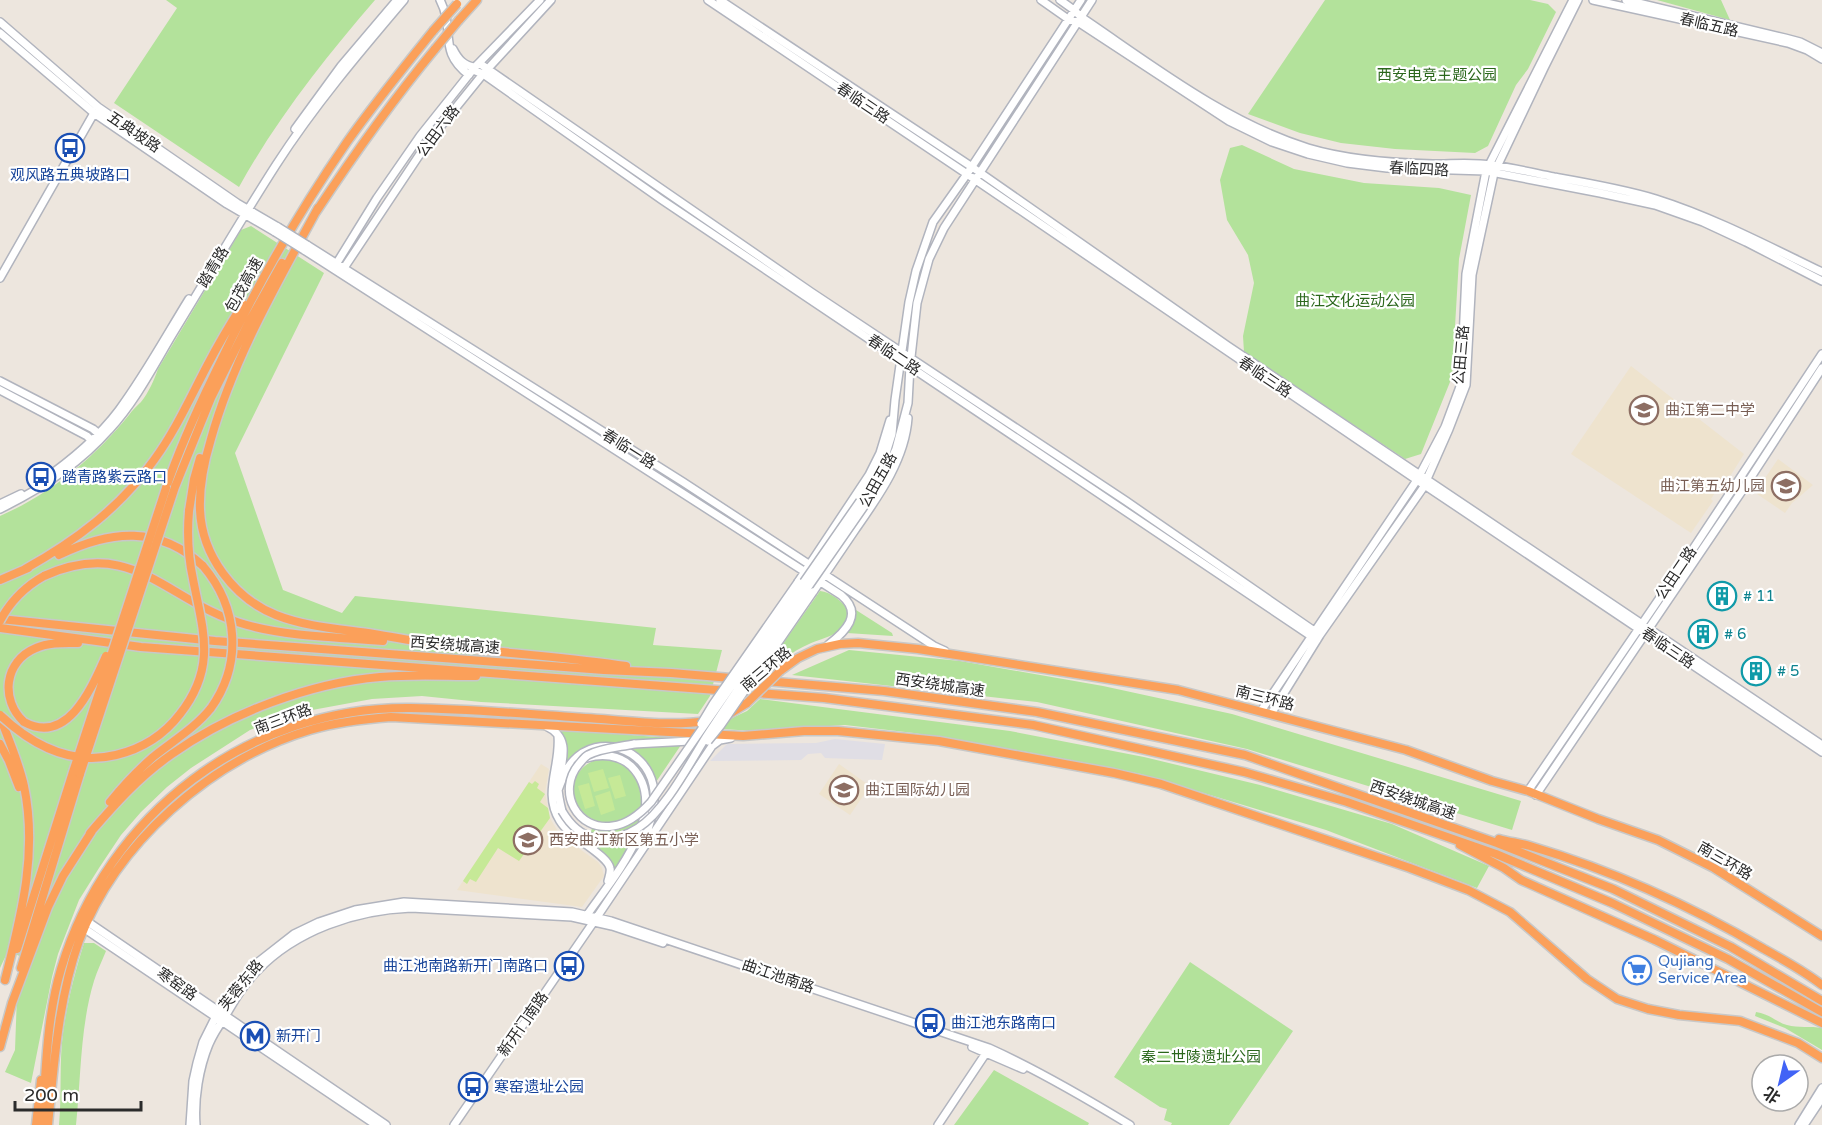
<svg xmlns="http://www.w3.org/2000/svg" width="1822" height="1125" font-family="'Varela Round','Noto Sans SC',sans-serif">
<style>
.industrial{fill:#e0dee5}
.education{fill:#eee3ce}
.green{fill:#b3e29b}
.pitch{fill:#c6e997}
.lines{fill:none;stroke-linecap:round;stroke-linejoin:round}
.secondary-casing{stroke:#b1b4be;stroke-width:10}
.highway-casing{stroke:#c8c8c8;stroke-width:11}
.secondary{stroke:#fff;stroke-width:7}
.highway{stroke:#fba05a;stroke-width:8}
.secondary-bridge-casing{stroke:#b1b4be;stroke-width:10;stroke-linecap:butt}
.highway-bridge-casing{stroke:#c8c8c8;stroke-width:11;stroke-linecap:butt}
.secondary-bridge{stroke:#fff;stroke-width:7}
.highway-bridge{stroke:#fba05a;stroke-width:8}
.labels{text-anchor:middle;stroke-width:4.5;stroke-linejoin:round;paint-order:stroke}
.street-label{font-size:15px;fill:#2b2b2b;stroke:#fff}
.park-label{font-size:15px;fill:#2b671c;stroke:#fff}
.transit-label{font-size:15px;fill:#164399;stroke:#fff;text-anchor:start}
.education-label{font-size:15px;fill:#785e54;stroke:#fff;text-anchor:start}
.culture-label{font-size:15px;fill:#0d838f;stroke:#fff;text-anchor:start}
.shop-label{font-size:15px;fill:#366cbe;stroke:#fff;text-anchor:start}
</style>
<rect width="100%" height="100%" fill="#ede6de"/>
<path class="industrial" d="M835,739L885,744L882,760L825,758L821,753L808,754L801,760L710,761L727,744L816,743Z"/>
<path class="education" d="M1631,366L1744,454L1729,478L1726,476L1711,499L1713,501L1691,533L1571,454Z
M1778,459L1813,485L1792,503L1785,513L1757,494L1760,489L1759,487Z
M541,764L549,769L545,793L550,818L560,835L598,862L602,868L604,876L582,907L457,890Z
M839,764L870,786L850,815L819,794Z"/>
<path class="green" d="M166,0H375C325,58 276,120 239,187L114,103L177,8Z
M1325,0H1530L1548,4L1556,12L1528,69L1516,85L1488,146L1475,153L1395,149L1341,143L1300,133L1248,114Z
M1657,0H1721L1730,20Z
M1242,145L1294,169L1364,183L1439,188L1471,195L1459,259L1452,377L1421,454L1405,459L1244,352L1243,336L1254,283L1248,255L1227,220L1220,180L1230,148Z
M251,226L324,273L235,453L283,590L342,613L355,596L656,628L653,645L722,650L710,696L698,714L481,702L422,696L372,699L285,715L250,730L191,768L167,787L141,812L121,835L99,868L79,900L58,954L52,977L31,1083L5,1072L15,1050L17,995L31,961L8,951L0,968V516C52,493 93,459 129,415C132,410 137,406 141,402C149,392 154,380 158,369L241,230Z
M820,591C831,592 843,602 849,611C845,637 827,635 807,645C797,649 787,657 778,663L770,662Z
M856,610L892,633L893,636L847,633L854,623Z
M849,650L960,661L1103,686L1232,714L1521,801L1512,830L1247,749L1037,702L792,675Z
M760,699L1010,731L1144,757L1260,785L1392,824L1489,866L1477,888L1326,830L1141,774L1027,752L914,733L845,725L753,731L723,729L730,719L747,711Z
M556,729L682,739L618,745L599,744L588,747L578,752L565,766C568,750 567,741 556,729Z
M681,745L656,782C650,768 643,758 631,748Z
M601,758C662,764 643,841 613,871L588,844L594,820C561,804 568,767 601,758Z
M84,943H94L106,951C102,961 97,971 94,981C80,1027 81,1078 76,1125H59C62,1094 59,1063 63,1033C67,1003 75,972 84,943Z
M1190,962L1293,1031L1229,1125H1171L1172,1123L1164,1120L1167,1109L1160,1107L1114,1077Z
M1756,1012C1770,1014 1776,1022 1787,1025C1798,1028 1811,1026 1822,1028V1050L1785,1028L1755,1016Z
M994,1070L1089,1123L1088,1125H954Z"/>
<path class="pitch" d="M603,769L609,788L594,792L588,773Z
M620,775L626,796L615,799L608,778Z
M535,781L539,784L537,788L545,794L540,802L548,808L550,818L519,861L498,848L476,882L470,879L467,884L463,881L529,782L532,784Z
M589,783L595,806L585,809L578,786Z
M610,791L615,810L601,815L595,796Z"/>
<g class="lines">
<g class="secondary-casing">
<path id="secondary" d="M440,0C456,31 437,51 469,75
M708,0L967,174L1417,480L1822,752
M720,0L972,167L1228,346L1822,745
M1041,0L1068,19L1078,22L1229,121L1272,142L1308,154L1347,163L1387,168L1486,171L1600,193L1655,205L1703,222L1746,242L1822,281
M1060,0L1074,10L1081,17C1152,65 1225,122 1308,148C1348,160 1391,163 1433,164C1452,164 1473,162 1492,165C1513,168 1534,173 1554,177C1588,183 1623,189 1656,199C1713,217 1768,246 1822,272
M1593,0L1788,43L1807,50L1822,59
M1626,0L1785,38L1800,42L1822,53
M0,22L98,107L237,203L278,227
M0,33L94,113L227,204L275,232
M453,49C458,59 464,66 475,67
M479,63L811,292L1126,501L1320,635
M473,70L483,74L662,200L1317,640
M295,129L341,66L397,0
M307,245L683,482L934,646L945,651
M304,250L841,595C864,614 845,632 828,645
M335,266L377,198L420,136L475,67L540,0
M342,271L428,142L483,74L551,0
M0,278L94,113
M0,381L93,429L100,435
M0,390L87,436L94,443
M40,482C69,462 98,438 119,410C145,375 166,336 189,299
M860,501L876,474L887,450L892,434L895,400L909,302L916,271L933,222L967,174L1081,0
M0,504L21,494
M865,505L885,473L896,449L908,403L910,366L917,303L929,259L944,228L1092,0
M0,509C41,489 79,464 109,430C135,402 153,367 172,335C207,278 240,221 276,165C314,106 359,53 404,0
M798,582L869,475L880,453L890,420
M813,592C827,571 841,551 855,530C878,497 905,460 908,418
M1261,711L1417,480L1445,427L1461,384L1466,274L1486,171L1573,0
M1271,714L1320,635L1423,488L1449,429L1466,385L1472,275L1494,173L1544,68L1578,0
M546,726C574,739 560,764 558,787C558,795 560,803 562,811
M558,736C561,766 542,793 560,821C570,838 607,854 610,868C611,872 609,877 608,881
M634,744L709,740
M587,758C602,753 619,755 631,766C674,809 612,879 587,915L589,918
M558,790C562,780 565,769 573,761C599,733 645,748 653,785C657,803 651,823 644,840
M1528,791L1689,555L1822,354
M1536,795L1742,491L1822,368
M88,922L386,1125
M85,929L376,1125
M972,1047L1023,1069
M190,1125L193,1081L197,1063L203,1042L218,1012L253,966L294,934L319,922L355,910L404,902L572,912L611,921L989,1048C1038,1070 1084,1097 1130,1125
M196,1125C194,1099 199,1068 209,1044C213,1035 218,1027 223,1020C233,1003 243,985 257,971C296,930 356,910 411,908L572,917L612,926L663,943
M454,1125L597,917L712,746L720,740L731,738
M938,1125L988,1050
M1799,1125L1822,1088
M1804,1125L1822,1098"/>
</g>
<g class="highway-casing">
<path id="highway" d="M459,20L477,0
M318,208C278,282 234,357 211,439C204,462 199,486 200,510C202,556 234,598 276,615C306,627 341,629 374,634C399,638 424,643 450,646C508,654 568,657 626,666
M316,212C353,156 392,101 435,49
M175,487L211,398L250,320L282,263
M166,488C179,449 196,412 214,375C252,294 296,216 347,142C374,104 404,67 433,31
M189,511L194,479L200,458
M59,555C110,530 159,525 203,566
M25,569C75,541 120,508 154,460C176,430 191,396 208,364C219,343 231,323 243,304
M44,576C135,535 168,604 247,625C290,637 338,637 383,641
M0,580L28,568
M0,619L215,641L604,670L671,673L884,691L1037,712L1245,755L1497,843L1613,889L1731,947L1822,1001
M0,628L141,647L824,698L1033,725L1244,772L1347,802L1496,854L1612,903L1728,959L1822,1012
M780,671L798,658L817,649L840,644L858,643L918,649L1178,690L1406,750L1492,781L1528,791L1598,819L1658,840L1714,868L1822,936
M726,716L747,703
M0,717C9,740 19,763 24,786C38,853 21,916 5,980
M24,722C0,700 4,661 36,648C49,642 65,643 78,643
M0,744L9,761L19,787
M110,802C123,786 137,771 153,757C173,741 195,728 211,708
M90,833C115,804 140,776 172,754C230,713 310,683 380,677C412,674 444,676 476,676
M1499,839C1509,842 1520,843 1530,846C1611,870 1691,906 1764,949C1784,960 1804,971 1822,985
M1460,845L1504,868L1521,880L1655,940L1822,1023
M17,949L73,772
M21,968L80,774
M0,1047L12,1003L48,907L63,876L92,831
M36,1125L41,1080
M42,1125C46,1073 46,1019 61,969C107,814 249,706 411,708C475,709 538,715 601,719C636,722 673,726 708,721
M48,1125C54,1064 58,1000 79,941C116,843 210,760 310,730C337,722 364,719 391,717L743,736L804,731H838L939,741L1114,773L1161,784L1410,868L1468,890L1510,912L1587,979L1617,999L1648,1009L1679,1015L1740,1021L1798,1043L1822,1058"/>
</g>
<use href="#secondary" class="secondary"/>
<use href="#highway" class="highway"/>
<g class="secondary-bridge-casing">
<path id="secondary-bridge" d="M278,227L307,245
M275,232L304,250
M701,724L713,704L798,582
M708,741L721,725L813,592
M634,744C620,747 601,748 588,755C584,757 582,761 579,764C556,791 577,832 613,826C628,824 641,813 651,802L860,501
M562,811C580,842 608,847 638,828C665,811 689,764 706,737C757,659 812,582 865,505"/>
</g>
<g class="highway-bridge-casing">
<path id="highway-bridge" d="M433,31L457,4
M435,49L459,20
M203,566C238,607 243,663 211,708
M0,621C10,602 26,586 44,576
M747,703L780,671
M0,715C32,745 71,766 116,755C141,749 164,735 180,714C217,667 203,631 193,579C188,556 187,534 189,511
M24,722C68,746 92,687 106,656
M73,772L166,488
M80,774L175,487"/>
</g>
<use href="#secondary-bridge" class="secondary-bridge"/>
<use href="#highway-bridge" class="highway-bridge"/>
</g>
<defs>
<g id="bus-ring" transform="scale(1.5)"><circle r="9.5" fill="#fff" stroke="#1a4fb4" stroke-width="1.5"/><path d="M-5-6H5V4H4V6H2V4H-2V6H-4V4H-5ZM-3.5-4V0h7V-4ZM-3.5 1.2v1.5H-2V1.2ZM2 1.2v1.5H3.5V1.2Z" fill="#1a4fb4"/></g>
<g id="school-ring" transform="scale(1.5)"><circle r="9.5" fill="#fff" stroke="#8d6e63" stroke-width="1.5"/><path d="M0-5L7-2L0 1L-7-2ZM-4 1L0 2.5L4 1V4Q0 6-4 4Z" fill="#8d6e63"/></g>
<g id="building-ring" transform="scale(1.5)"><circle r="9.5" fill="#fff" stroke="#0f9aa8" stroke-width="1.5"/><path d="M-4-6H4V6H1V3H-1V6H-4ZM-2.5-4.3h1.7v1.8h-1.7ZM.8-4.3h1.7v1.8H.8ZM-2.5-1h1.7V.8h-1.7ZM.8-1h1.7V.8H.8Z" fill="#0f9aa8"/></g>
<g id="supermarket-ring" transform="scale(1.5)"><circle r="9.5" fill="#fff" stroke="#3f7fe0" stroke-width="1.5"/><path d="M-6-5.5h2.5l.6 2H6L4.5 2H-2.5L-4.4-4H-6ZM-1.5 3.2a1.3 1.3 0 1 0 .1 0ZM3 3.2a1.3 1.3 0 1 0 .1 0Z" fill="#3f7fe0"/></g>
<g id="metro-ring" transform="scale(1.5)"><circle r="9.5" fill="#fff" stroke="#1a4fb4" stroke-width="1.5"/><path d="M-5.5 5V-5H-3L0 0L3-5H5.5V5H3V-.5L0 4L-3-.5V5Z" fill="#1a4fb4"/></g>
</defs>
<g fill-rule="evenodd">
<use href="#bus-ring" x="70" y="148"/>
<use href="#school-ring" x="1644" y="410"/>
<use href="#bus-ring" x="41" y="477"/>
<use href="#school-ring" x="1786" y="486"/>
<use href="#building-ring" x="1722" y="596"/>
<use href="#building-ring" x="1703" y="634"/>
<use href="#building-ring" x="1756" y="671"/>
<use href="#school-ring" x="844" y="790"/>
<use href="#school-ring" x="528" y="840"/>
<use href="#bus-ring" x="569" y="966"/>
<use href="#supermarket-ring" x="1637" y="970"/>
<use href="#bus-ring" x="930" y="1023"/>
<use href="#metro-ring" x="255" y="1036"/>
<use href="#bus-ring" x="473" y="1087"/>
</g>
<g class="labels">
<g class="street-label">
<text transform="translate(1709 25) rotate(13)" y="5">春临五路</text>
<text transform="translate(863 103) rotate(34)" y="5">春临三路</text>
<text transform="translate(438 131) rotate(-53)" y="5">公田六路</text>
<text transform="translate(134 132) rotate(34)" y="5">五典坡路</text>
<text transform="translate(1419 169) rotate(3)" y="5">春临四路</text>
<text transform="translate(213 267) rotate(-59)" y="5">踏青路</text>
<text transform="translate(244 285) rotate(-61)" y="5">包茂高速</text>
<text transform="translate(894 355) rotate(34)" y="5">春临二路</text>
<text transform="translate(1461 355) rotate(-85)" y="5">公田三路</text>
<text transform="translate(1265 377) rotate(34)" y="5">春临三路</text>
<text transform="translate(629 449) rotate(32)" y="5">春临一路</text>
<text transform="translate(878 480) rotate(-61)" y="5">公田五路</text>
<text transform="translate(1676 573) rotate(-56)" y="5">公田二路</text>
<text transform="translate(455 645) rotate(4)" y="5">西安绕城高速</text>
<text transform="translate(1668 648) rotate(34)" y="5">春临三路</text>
<text transform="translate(766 669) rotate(-40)" y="5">南三环路</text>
<text transform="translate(940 685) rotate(8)" y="5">西安绕城高速</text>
<text transform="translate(1265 698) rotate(14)" y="5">南三环路</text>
<text transform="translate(283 719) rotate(-20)" y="5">南三环路</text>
<text transform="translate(1413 800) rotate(19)" y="5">西安绕城高速</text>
<text transform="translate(1725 861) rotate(30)" y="5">南三环路</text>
<text transform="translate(778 976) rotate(19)" y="5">曲江池南路</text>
<text transform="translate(177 984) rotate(35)" y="5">寒窑路</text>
<text transform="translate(241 985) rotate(-51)" y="5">芙蓉东路</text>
<text transform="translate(523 1024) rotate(-55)" y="5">新开门南路</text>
</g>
<g class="park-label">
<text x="1437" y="80">西安电竞主题公园</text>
<text x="1355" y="306">曲江文化运动公园</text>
<text x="1201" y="1062">秦二世陵遗址公园</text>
</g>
<g class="transit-label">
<text x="70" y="180" text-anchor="middle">观风路五典坡路口</text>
<text x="62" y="482">踏青路紫云路口</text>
<text x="548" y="971" text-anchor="end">曲江池南路新开门南路口</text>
<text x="951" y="1028">曲江池东路南口</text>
<text x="276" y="1041">新开门</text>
<text x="494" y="1092">寒窑遗址公园</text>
</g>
<g class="education-label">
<text x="1665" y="415">曲江第二中学</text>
<text x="1765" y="491" text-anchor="end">曲江第五幼儿园</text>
<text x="865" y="795">曲江国际幼儿园</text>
<text x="549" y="845">西安曲江新区第五小学</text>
</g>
<g class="culture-label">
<text x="1743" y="601"># 11</text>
<text x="1724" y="639"># 6</text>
<text x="1777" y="676"># 5</text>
</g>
<g class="shop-label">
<text x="1658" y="966">Qujiang<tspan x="1658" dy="17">Service Area</tspan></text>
</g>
</g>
<g transform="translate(1780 1083) rotate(214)"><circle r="28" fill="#ffffff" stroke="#aaaaaa" stroke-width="1.5"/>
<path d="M0-4.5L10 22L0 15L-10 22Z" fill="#4163f6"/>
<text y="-9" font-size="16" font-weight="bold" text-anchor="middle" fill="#2b2b2b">北</text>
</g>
<path d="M15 1101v9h126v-9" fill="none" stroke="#2b2b2b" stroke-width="3"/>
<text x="24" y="1101" font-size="18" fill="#2b2b2b" stroke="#ffffff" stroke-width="4.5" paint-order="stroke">200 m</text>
</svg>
